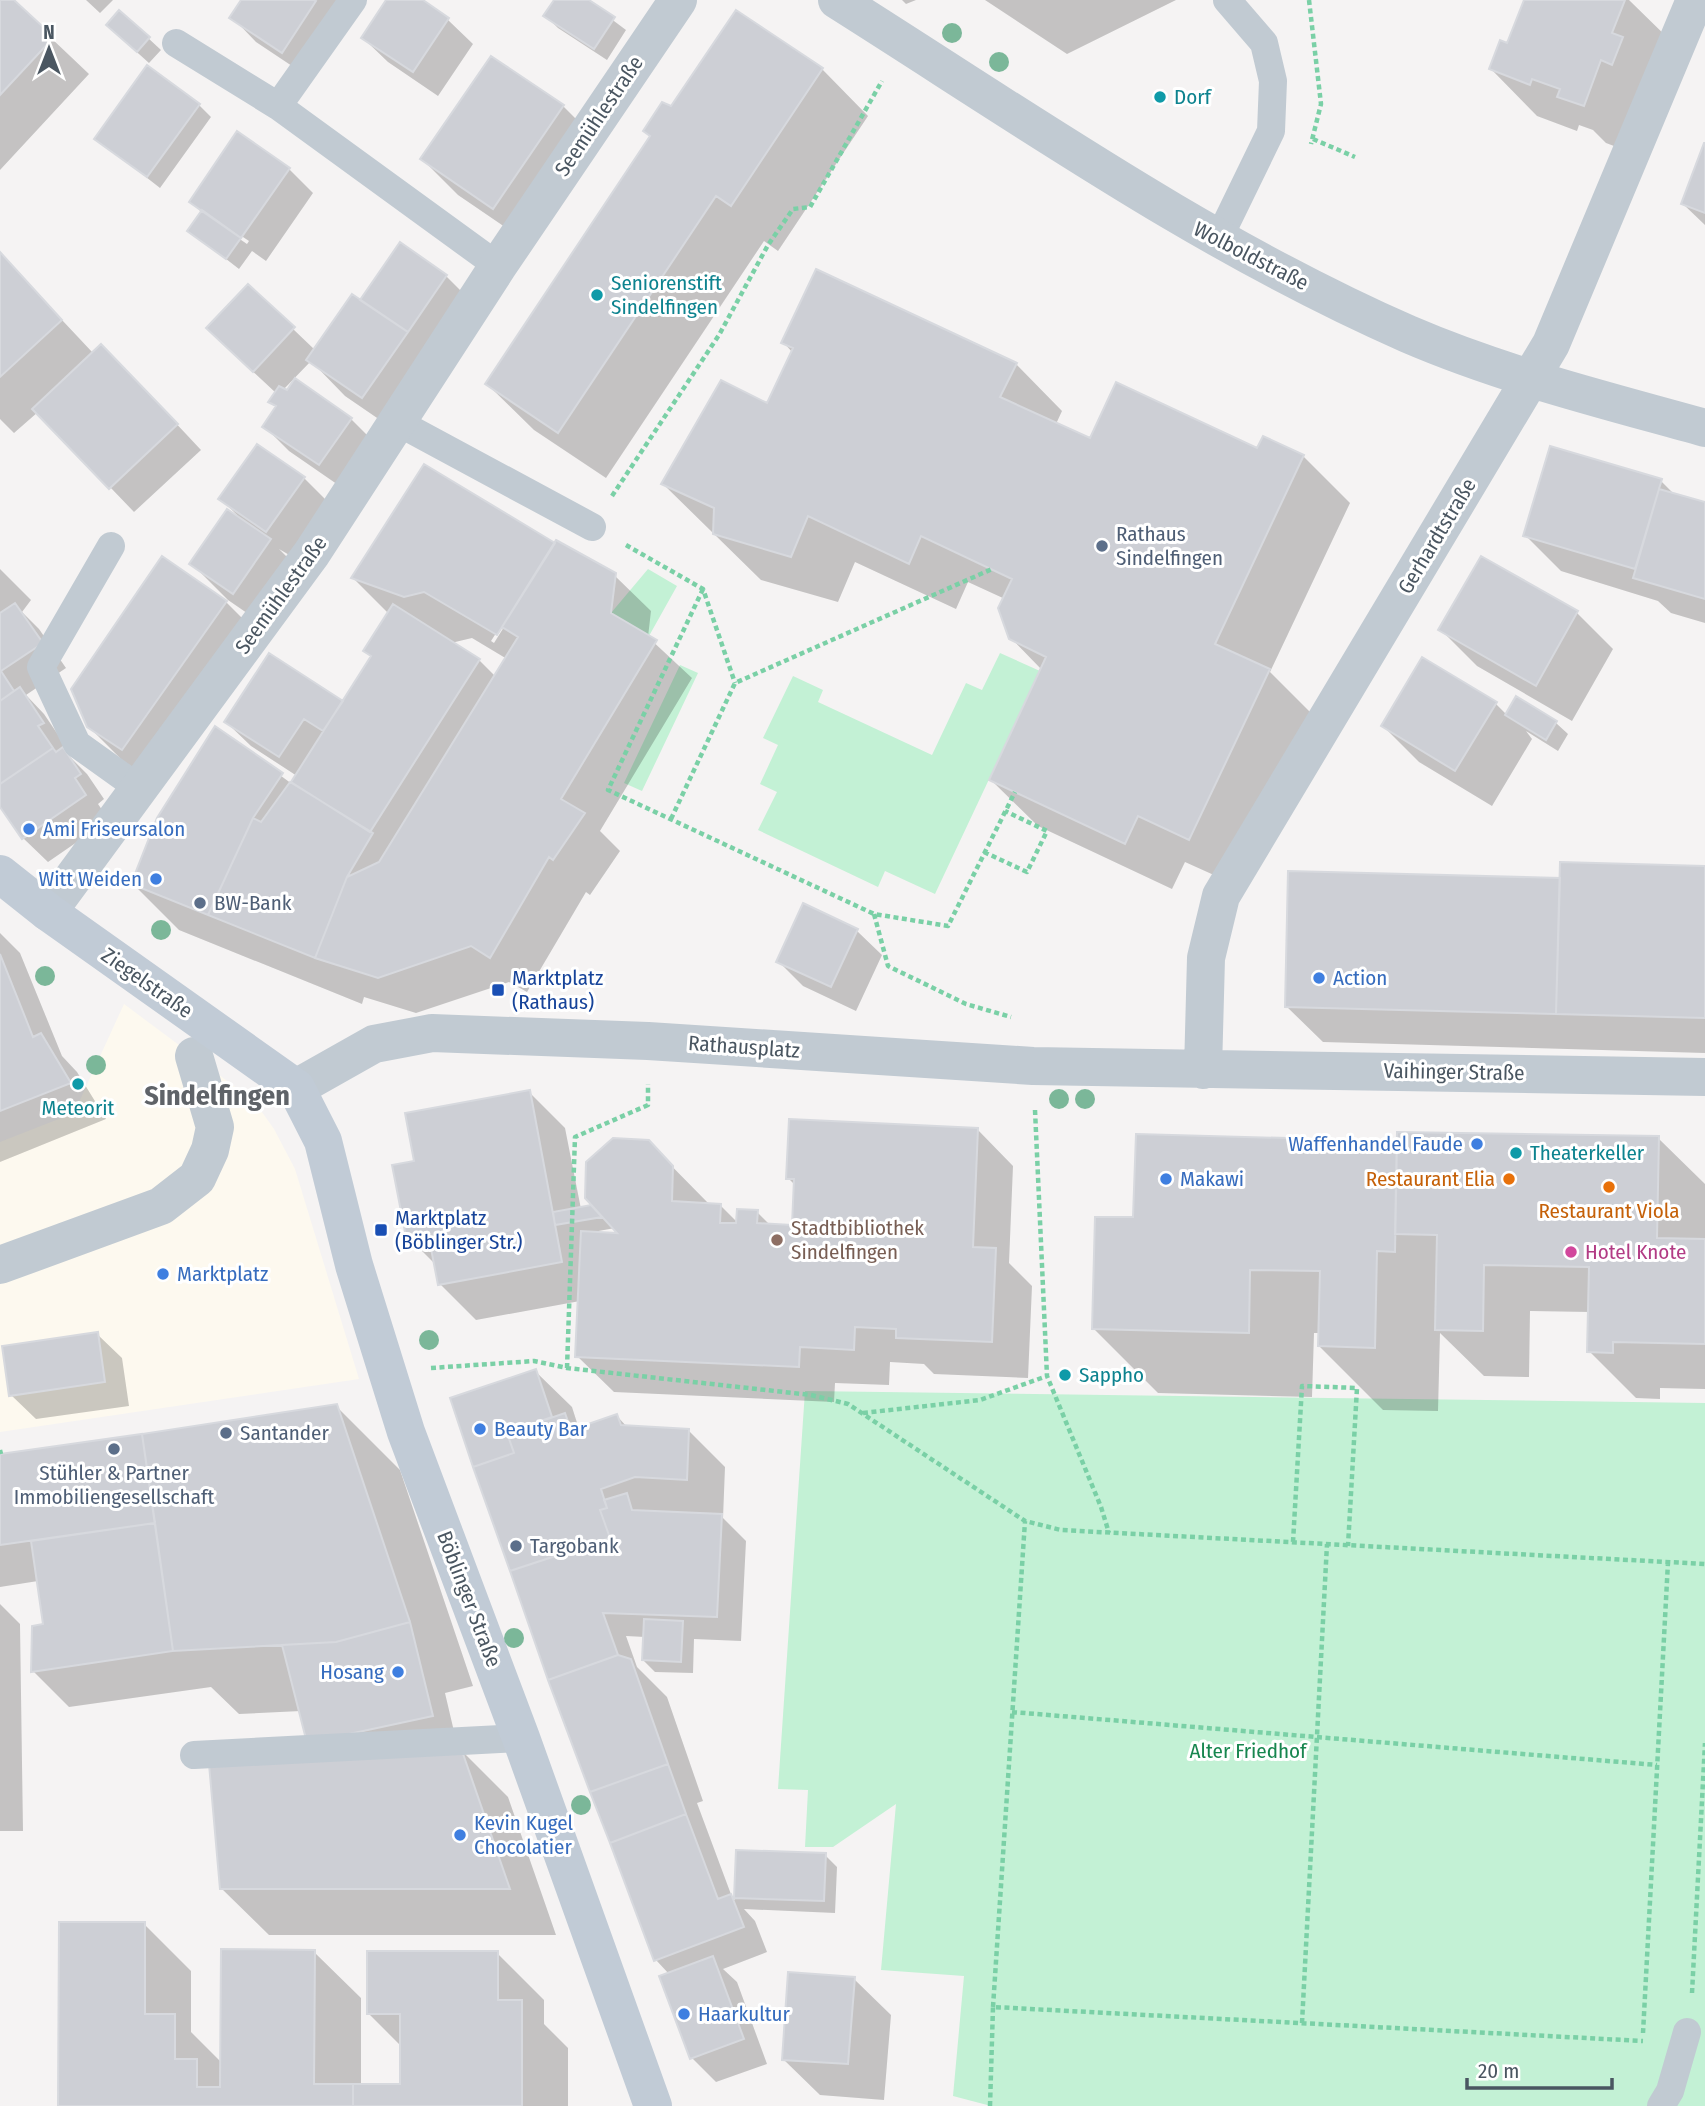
<svg xmlns="http://www.w3.org/2000/svg" width="1705" height="2106" font-family="'Fira Sans Condensed',sans-serif">
<style>
.commercial{fill:#fdf9ef}
.green{fill:#c3f1d5}
.shadow{fill:#0003;fill-rule:evenodd}
.building{fill:#cdcfd5;stroke:#d7d9de;stroke-width:2}
.lines{fill:none;stroke-linecap:round;stroke-linejoin:round}
.path{stroke:#7ad0a6;stroke-width:4.5;stroke-dasharray:5 3.5;stroke-linecap:butt}
.service{stroke:#c1cad2;stroke-width:28}
.pedestrian{stroke:#c1cad2;stroke-width:38}
.minor{stroke:#c1cad2;stroke-width:38}
.secondary{stroke:#c1cbd6;stroke-width:38}
.tree{fill:#7bb799}
.culture-dot{fill:#0f9aa8;stroke:#fff;stroke-width:2.5}
.service-dot{fill:#5c6f8a;stroke:#fff;stroke-width:2.5}
.shop-dot{fill:#3f7fe0;stroke:#fff;stroke-width:2.5}
.transit-dot{fill:#1a4fb4;stroke:#fff;stroke-width:2.5}
.food-dot{fill:#e8710a;stroke:#fff;stroke-width:2.5}
.education-dot{fill:#8d6e63;stroke:#fff;stroke-width:2.5}
.hotel-dot{fill:#d1479c;stroke:#fff;stroke-width:2.5}
.labels{text-anchor:middle;stroke-width:6;stroke-linejoin:round;paint-order:stroke}
.culture-label{font-size:21px;fill:#0d838f;stroke:#fff;text-anchor:start}
.street-label{font-size:21px;fill:#4a5661;stroke:#fff}
.service-label{font-size:21px;fill:#4e5e75;stroke:#fff;text-anchor:start}
.shop-label{font-size:21px;fill:#366cbe;stroke:#fff;text-anchor:start}
.transit-label{font-size:21px;fill:#164399;stroke:#fff;text-anchor:start}
.food-label{font-size:21px;fill:#c56008;stroke:#fff;text-anchor:end}
.education-label{font-size:21px;fill:#785e54;stroke:#fff;text-anchor:start}
.hotel-label{font-size:21px;fill:#b23c85;stroke:#fff;text-anchor:start}
.park-label{font-size:21px;fill:#17864f;stroke:#fff}
.district-label{font-size:28px;font-weight:bold;fill:#5f6368;stroke:#fff}
</style>
<rect width="100%" height="100%" fill="#f5f3f3"/>
<path class="commercial" d="M124,1004L254,1101L274,1129L295,1169L359,1379L0,1432V1142L74,1113Z"/>
<path class="green" d="M648,569L677,586L649,636L611,613Z
M1000,653L1040,671L935,894L885,871L878,887L758,830L777,792L760,784L778,745L763,738L793,676L823,690L818,702L932,755L966,683L982,690Z
M680,665L698,673L642,791L624,783Z
M805,1391L1705,1403V2106H991L953,2096L964,1976L881,1970L896,1804L833,1847H805L808,1790L778,1789Z"/>
<path class="shadow" d="M0,0H11L89,74L0,170Z
M86,0H113L100,13Z
M243,0H358L307,76L256,42L232,17Z
M388,0H419L448,20L473,44L438,96L388,62L363,38Z
M556,0H586L626,30L607,60L558,28L546,16Z
M902,0H916L906,4Z
M985,0H1176L1067,54Z
M1526,0H1629L1673,43L1630,152L1606,143L1593,130L1579,125L1577,131L1537,116L1491,69L1508,46Z
M120,12L161,50L149,63L120,37Z
M822,69L868,116L778,251L764,241L606,478L534,430L487,384L651,138L645,131L672,109Z
M199,105L211,117L160,188L96,138Z
M563,106L599,142L530,244L458,195L422,159Z
M1705,145V225L1683,204Z
M289,169L313,193L266,261L252,251L239,269L190,231L202,213L191,201ZM216,219L249,241L247,244L216,223Z
M400,244L446,276L482,312L399,433L345,396L311,361L283,390L351,419L376,444L344,489L289,451L264,426L277,408L271,401L276,393L233,353L248,286L315,350L360,302Z
M0,254L93,353L126,370L201,450L134,512L38,412L14,433L0,419Z
M783,342L1016,364L1062,411L1056,424L1091,440L1303,456L1350,503L1270,672L1315,717L1236,885L1185,862L1172,889L1038,826L991,780L1042,670L1011,638L1005,599L968,582L956,609L855,562L838,602L761,580L663,484L768,406L793,353Z
M304,478L328,502L291,556L279,549L306,576L270,629L228,600L192,564L237,515L221,499Z
M1661,481L1676,496L1705,504V623L1671,613L1658,601L1561,571L1525,535Z
M554,544L614,575L651,611L648,637L692,678L600,831L620,851L590,895L586,892L527,992L509,982L416,1013L364,997L362,1004L179,930L133,884L216,728L292,784L297,776L251,746L226,722L342,702L372,657L389,614L353,578ZM502,624L504,627L494,643L491,641ZM472,638L507,659L496,677L479,660L451,643Z
M163,558L226,602L262,638L159,785L125,763L88,726Z
M1482,558L1577,613L1613,649L1572,721L1477,666L1441,630Z
M0,569L31,600L22,612L39,629L66,668L26,695L44,714L67,748L63,750L87,774L104,799L98,804L109,820L48,862L23,838L0,804Z
M1517,699L1556,723L1568,734L1558,751L1526,731L1532,739L1492,806L1419,762L1383,726L1495,703L1507,715Z
M1705,867V1053L1323,1042L1286,1006L1561,880Z
M804,906L857,931L882,955L856,1011L803,986L778,961Z
M0,933L20,953L62,1056L77,1072L106,1119L0,1162Z
M529,1092L565,1128L581,1209L598,1215L648,1142L709,1204L720,1205L737,1222L757,1212L770,1225L794,1226L796,1186L788,1178L977,1129L1013,1166L1009,1263L1032,1286L1028,1378L934,1374L924,1364L890,1362L889,1385L835,1383L834,1402L614,1392L577,1356L580,1301L476,1320L440,1284L436,1265L408,1237L416,1162ZM615,1228L621,1235L593,1232Z
M1658,1138L1705,1184V1389L1660,1388V1399L1636,1398L1589,1351L1590,1312L1530,1311L1529,1377L1484,1376L1440,1333L1438,1411L1383,1410L1319,1346L1320,1333H1314L1312,1397L1158,1393L1094,1329L1135,1219L1398,1143Z
M97,1334L122,1358L129,1406L36,1419L11,1395Z
M535,1371L572,1407L579,1429L617,1416L628,1428L688,1430L725,1467L723,1518L746,1541L741,1641L694,1639L693,1673L655,1672L643,1660L645,1637L626,1636L637,1667L667,1697L703,1801L697,1803L732,1897L735,1900L737,1852L825,1855L837,1867L835,1913L744,1909L755,1921L767,1952L723,1969L737,1982L767,2064L716,2082L692,2058L669,1974L656,1960L452,1399Z
M336,1406L400,1470L473,1686L445,1693L456,1740L461,1750L508,1797L556,1935H269L222,1889L325,1758L301,1711L239,1714L211,1687L69,1707L33,1671L45,1625L38,1581L0,1587V1457Z
M0,1604L20,1624L23,1831H0Z
M144,1924L191,1971V2032L222,2063L314,1952L361,1998V2086H402V2047L369,2014L497,1953L544,2000V2024L568,2048V2106H60Z
M854,1979L891,2015L884,2100L820,2095L783,2059Z"/>
<path class="building" d="M0,0H14L54,37L0,95Z
M241,0H314L316,1L282,53L229,18Z
M386,0H423L449,18L413,72L361,38Z
M554,0H589L615,17L594,49L543,16Z
M1524,0H1625L1612,33L1623,37L1612,65L1601,60L1584,106L1557,97L1560,89L1532,79L1530,85L1489,69L1500,40L1507,43Z
M119,10L150,37L137,52L106,25Z
M736,10L823,68L731,206L716,196L558,433L485,384L650,136L643,131L662,102L671,106Z
M491,56L564,105L493,209L420,159Z
M147,65L200,104L147,177L94,139Z
M237,131L290,168L241,238L189,202Z
M1704,143H1705V213L1681,204Z
M202,210L241,238L226,259L187,231Z
M400,242L447,275L408,332L360,300Z
M0,252L62,320L0,377Z
M816,269L1017,363L1000,397L1090,438L1116,382L1257,448L1263,436L1304,455L1215,644L1270,669L1189,840L1138,816L1125,844L989,780L1046,657L1009,639L998,608L1012,579L921,536L909,564L808,516L791,557L713,534L714,508L661,484L721,380L767,403L793,348L781,343Z
M248,284L295,327L253,372L206,328Z
M352,294L408,332L362,398L306,360Z
M101,344L178,424L109,489L32,409Z
M295,378L352,418L319,465L262,427L276,406L268,402L279,386L287,390Z
M257,444L305,477L266,532L218,499Z
M1550,446L1662,479L1635,569L1523,536Z
M424,464L555,543L497,635L424,592L404,597L351,578Z
M1659,489L1705,502V599L1633,578Z
M227,509L271,539L233,594L189,564Z
M556,540L616,573L611,613L657,640L561,799L585,813L553,860L549,857L490,958L471,946L378,978L315,958L347,877L379,862L518,637L502,627Z
M162,556L227,601L122,750L87,727L71,689Z
M1481,556L1578,611L1536,686L1438,630Z
M15,603L43,643L1,671L14,691L0,701V613Z
M393,604L480,659L370,832L291,782L371,656L363,651Z
M269,653L343,701L323,731L304,719L279,757L224,722Z
M1422,657L1497,702L1455,771L1381,726Z
M20,687L44,723L38,726L53,748L0,784V701Z
M1516,696L1557,721L1546,740L1505,715Z
M215,726L283,773L253,818L208,915L131,884L157,818Z
M63,747L81,774L75,778L86,795L22,839L0,807V784L53,748L56,752Z
M290,782L373,833L347,877L315,958L208,915L253,818L261,822Z
M1560,862L1705,866V1018L1556,1014Z
M1288,871L1560,878L1556,1014L1285,1007Z
M803,903L858,929L831,987L776,962Z
M0,954L33,1037L41,1033L71,1083L0,1111Z
M530,1090L562,1262L438,1285L428,1233L406,1237L392,1165L414,1161L405,1113Z
M789,1119L978,1128L973,1247L996,1248L992,1342L896,1338V1329L855,1327L854,1350L800,1347L799,1367L575,1357L581,1231L617,1233L585,1198L586,1162L613,1138L649,1140L673,1166L672,1201L721,1204L720,1223H736L737,1209L758,1210L757,1223L792,1225L794,1179H786Z
M1397,1132L1659,1136L1657,1238L1705,1239V1344L1613,1342V1353L1587,1352L1589,1267L1484,1265L1483,1331L1435,1330L1437,1235L1395,1234Z
M1136,1134L1397,1141L1395,1252L1377,1251L1375,1348L1318,1346L1320,1271L1250,1270L1249,1333L1092,1329L1095,1217H1133Z
M591,1205L602,1217L555,1225L553,1212Z
M98,1332L105,1382L9,1396L2,1346Z
M536,1369L552,1417L507,1433L514,1453L473,1467L450,1398Z
M337,1404L410,1622L336,1642L173,1651L142,1434Z
M565,1413L571,1430L617,1414L621,1425L689,1429L687,1480L635,1477L601,1489L607,1508L600,1510L610,1538L510,1571L473,1467L514,1453L507,1433Z
M142,1434L155,1523L0,1545V1454Z
M627,1493L632,1510L722,1514L717,1617L603,1613L618,1655L548,1680L510,1571L610,1538L600,1510L607,1508L604,1500Z
M155,1523L173,1651L31,1672L32,1626L43,1624L31,1541Z
M644,1619L683,1621L681,1662L642,1660Z
M410,1622L433,1716L307,1743L282,1645L336,1642Z
M618,1655L631,1659L668,1764L590,1792L548,1680Z
M461,1748L510,1889H220L209,1764Z
M668,1764L686,1814L610,1843L590,1792Z
M686,1814L718,1899L731,1894L744,1927L654,1961L610,1843Z
M736,1850L826,1853L824,1901L734,1898Z
M59,1922H145V2014H175V2059H197V2087H220L221,1949L315,1950L314,2084H353V2106H58Z
M367,1951H498V2000H522V2106H353V2084H400V2014H367Z
M713,1956L744,2039L690,2059L659,1976Z
M788,1972L855,1977L848,2064L782,2060Z"/>
<g class="lines">
<path class="path" d="M1309,0L1321,104L1311,144
M1313,139L1355,157
M612,496L719,335L768,245L793,209L810,207L882,81
M626,545L703,589L735,683
M703,589L608,790L874,914L948,926L1015,792
M671,819L735,683L992,569
M984,852L1027,872L1047,831L1005,811
M874,914L888,966L966,1004L1011,1017
M1035,1110L1047,1376L1101,1507L1109,1533
M431,1368L534,1361L567,1368L811,1395L848,1404L1025,1521L1061,1530L1705,1564
M567,1368L575,1137L648,1105V1084
M863,1413L980,1400L1047,1376
M0,1450L1,1454
M1293,1542L1302,1386L1357,1388L1348,1546
M1012,1712L1657,1765
M1692,1993L1705,1743
M993,2007L1025,1521
M1302,2023L1327,1544
M1643,2033L1668,1562
M990,2106L993,2007L1643,2041"/>
<path class="service" d="M176,43L278,106L498,266
M278,106L353,0
M1218,240L1271,131L1273,81L1264,43L1227,0
M399,423L592,527
M111,546L41,667L77,744L140,789
M194,1755L521,1738
M1661,2106L1670,2091L1687,2032"/>
<path class="pedestrian" d="M0,1265L161,1206L197,1178L210,1150L215,1127L194,1056"/>
<path class="minor" d="M837,0C1024,118 1205,245 1408,334C1503,375 1605,400 1705,428
M48,912L312,553L498,266L678,0
M1203,1070L1206,958L1221,896L1551,344L1695,0
M296,1088L374,1044L432,1033L648,1041L1033,1066L1705,1077"/>
<path class="secondary" d="M0,874L48,912L296,1088L323,1141L354,1265L406,1432L521,1738L653,2106"/>
</g>
<g class="tree">
<circle cx="952" cy="33" r="10"/>
<circle cx="999" cy="62" r="10"/>
<circle cx="161" cy="930" r="10"/>
<circle cx="45" cy="976" r="10"/>
<circle cx="96" cy="1065" r="10"/>
<circle cx="1059" cy="1099" r="10"/>
<circle cx="1085" cy="1099" r="10"/>
<circle cx="429" cy="1340" r="10"/>
<circle cx="514" cy="1638" r="10"/>
<circle cx="581" cy="1805" r="10"/>
</g>
<g class="culture-dot">
<circle cx="1160" cy="97" r="7"/>
<circle cx="597" cy="295" r="7"/>
<circle cx="78" cy="1084" r="7"/>
<circle cx="1516" cy="1153" r="7"/>
<circle cx="1065" cy="1375" r="7"/>
</g>
<g class="service-dot">
<circle cx="1102" cy="546" r="7"/>
<circle cx="200" cy="903" r="7"/>
<circle cx="226" cy="1433" r="7"/>
<circle cx="114" cy="1449" r="7"/>
<circle cx="516" cy="1546" r="7"/>
</g>
<g class="shop-dot">
<circle cx="29" cy="829" r="7"/>
<circle cx="156" cy="879" r="7"/>
<circle cx="1319" cy="978" r="7"/>
<circle cx="1477" cy="1144" r="7"/>
<circle cx="1166" cy="1179" r="7"/>
<circle cx="163" cy="1274" r="7"/>
<circle cx="480" cy="1429" r="7"/>
<circle cx="398" cy="1672" r="7"/>
<circle cx="460" cy="1835" r="7"/>
<circle cx="684" cy="2014" r="7"/>
</g>
<g class="transit-dot">
<rect x="491" y="983" width="14" height="14" rx="3.5"/>
<rect x="374" y="1223" width="14" height="14" rx="3.5"/>
</g>
<g class="food-dot">
<circle cx="1509" cy="1179" r="7"/>
<circle cx="1609" cy="1187" r="7"/>
</g>
<circle class="education-dot" cx="777" cy="1240" r="7"/>
<circle class="hotel-dot" cx="1571" cy="1252" r="7"/>
<g class="labels">
<g class="culture-label">
<text x="1174" y="104">Dorf</text>
<text x="611" y="290">Seniorenstift<tspan x="611" dy="24">Sindelfingen</tspan></text>
<text x="78" y="1115" text-anchor="middle">Meteorit</text>
<text x="1530" y="1160">Theaterkeller</text>
<text x="1079" y="1382">Sappho</text>
</g>
<g class="street-label">
<text transform="translate(599 116) rotate(-56)" y="7">Seemühlestraße</text>
<text transform="translate(1251 256) rotate(27)" y="7">Wolboldstraße</text>
<text transform="translate(1437 536) rotate(-59)" y="7">Gerhardtstraße</text>
<text transform="translate(281 595) rotate(-54)" y="7">Seemühlestraße</text>
<text transform="translate(147 983) rotate(35)" y="7">Ziegelstraße</text>
<text transform="translate(744 1047) rotate(4)" y="7">Rathausplatz</text>
<text transform="translate(1454 1072) rotate(1)" y="7">Vaihinger Straße</text>
<text transform="translate(469 1599) rotate(69)" y="7">Böblinger Straße</text>
</g>
<g class="service-label">
<text x="1116" y="541">Rathaus<tspan x="1116" dy="24">Sindelfingen</tspan></text>
<text x="214" y="910">BW-Bank</text>
<text x="240" y="1440">Santander</text>
<text x="114" y="1480" text-anchor="middle">Stühler &amp; Partner<tspan x="114" dy="24">Immobiliengesellschaft</tspan></text>
<text x="530" y="1553">Targobank</text>
</g>
<g class="shop-label">
<text x="43" y="836">Ami Friseursalon</text>
<text x="142" y="886" text-anchor="end">Witt Weiden</text>
<text x="1333" y="985">Action</text>
<text x="1463" y="1151" text-anchor="end">Waffenhandel Faude</text>
<text x="1180" y="1186">Makawi</text>
<text x="177" y="1281">Marktplatz</text>
<text x="494" y="1436">Beauty Bar</text>
<text x="384" y="1679" text-anchor="end">Hosang</text>
<text x="474" y="1830">Kevin Kugel<tspan x="474" dy="24">Chocolatier</tspan></text>
<text x="698" y="2021">Haarkultur</text>
</g>
<g class="transit-label">
<text x="512" y="985">Marktplatz<tspan x="512" dy="24">(Rathaus)</tspan></text>
<text x="395" y="1225">Marktplatz<tspan x="395" dy="24">(Böblinger Str.)</tspan></text>
</g>
<g class="food-label">
<text x="1495" y="1186">Restaurant Elia</text>
<text x="1609" y="1218" text-anchor="middle">Restaurant Viola</text>
</g>
<g class="education-label">
<text x="791" y="1235">Stadtbibliothek<tspan x="791" dy="24">Sindelfingen</tspan></text>
</g>
<g class="hotel-label">
<text x="1585" y="1259">Hotel Knote</text>
</g>
<g class="park-label">
<text x="1248" y="1758">Alter Friedhof</text>
</g>
<g class="district-label">
<text x="217" y="1105">Sindelfingen</text>
</g>
</g>
<g transform="translate(49 49)" stroke="#ffffff" stroke-width="5" paint-order="stroke">
<path d="M0-5L12 26L0 18L-12 26Z" fill="#4a5661"/>
<text y="-10" font-size="19" font-weight="bold" text-anchor="middle" fill="#4a5661">N</text>
</g>
<path d="M1467 2078v10h145v-10" fill="none" stroke="#4a5661" stroke-width="3.5"/>
<text x="1478" y="2078" font-size="21" fill="#4a5661" stroke="#ffffff" stroke-width="5" paint-order="stroke">20 m</text>
</svg>
